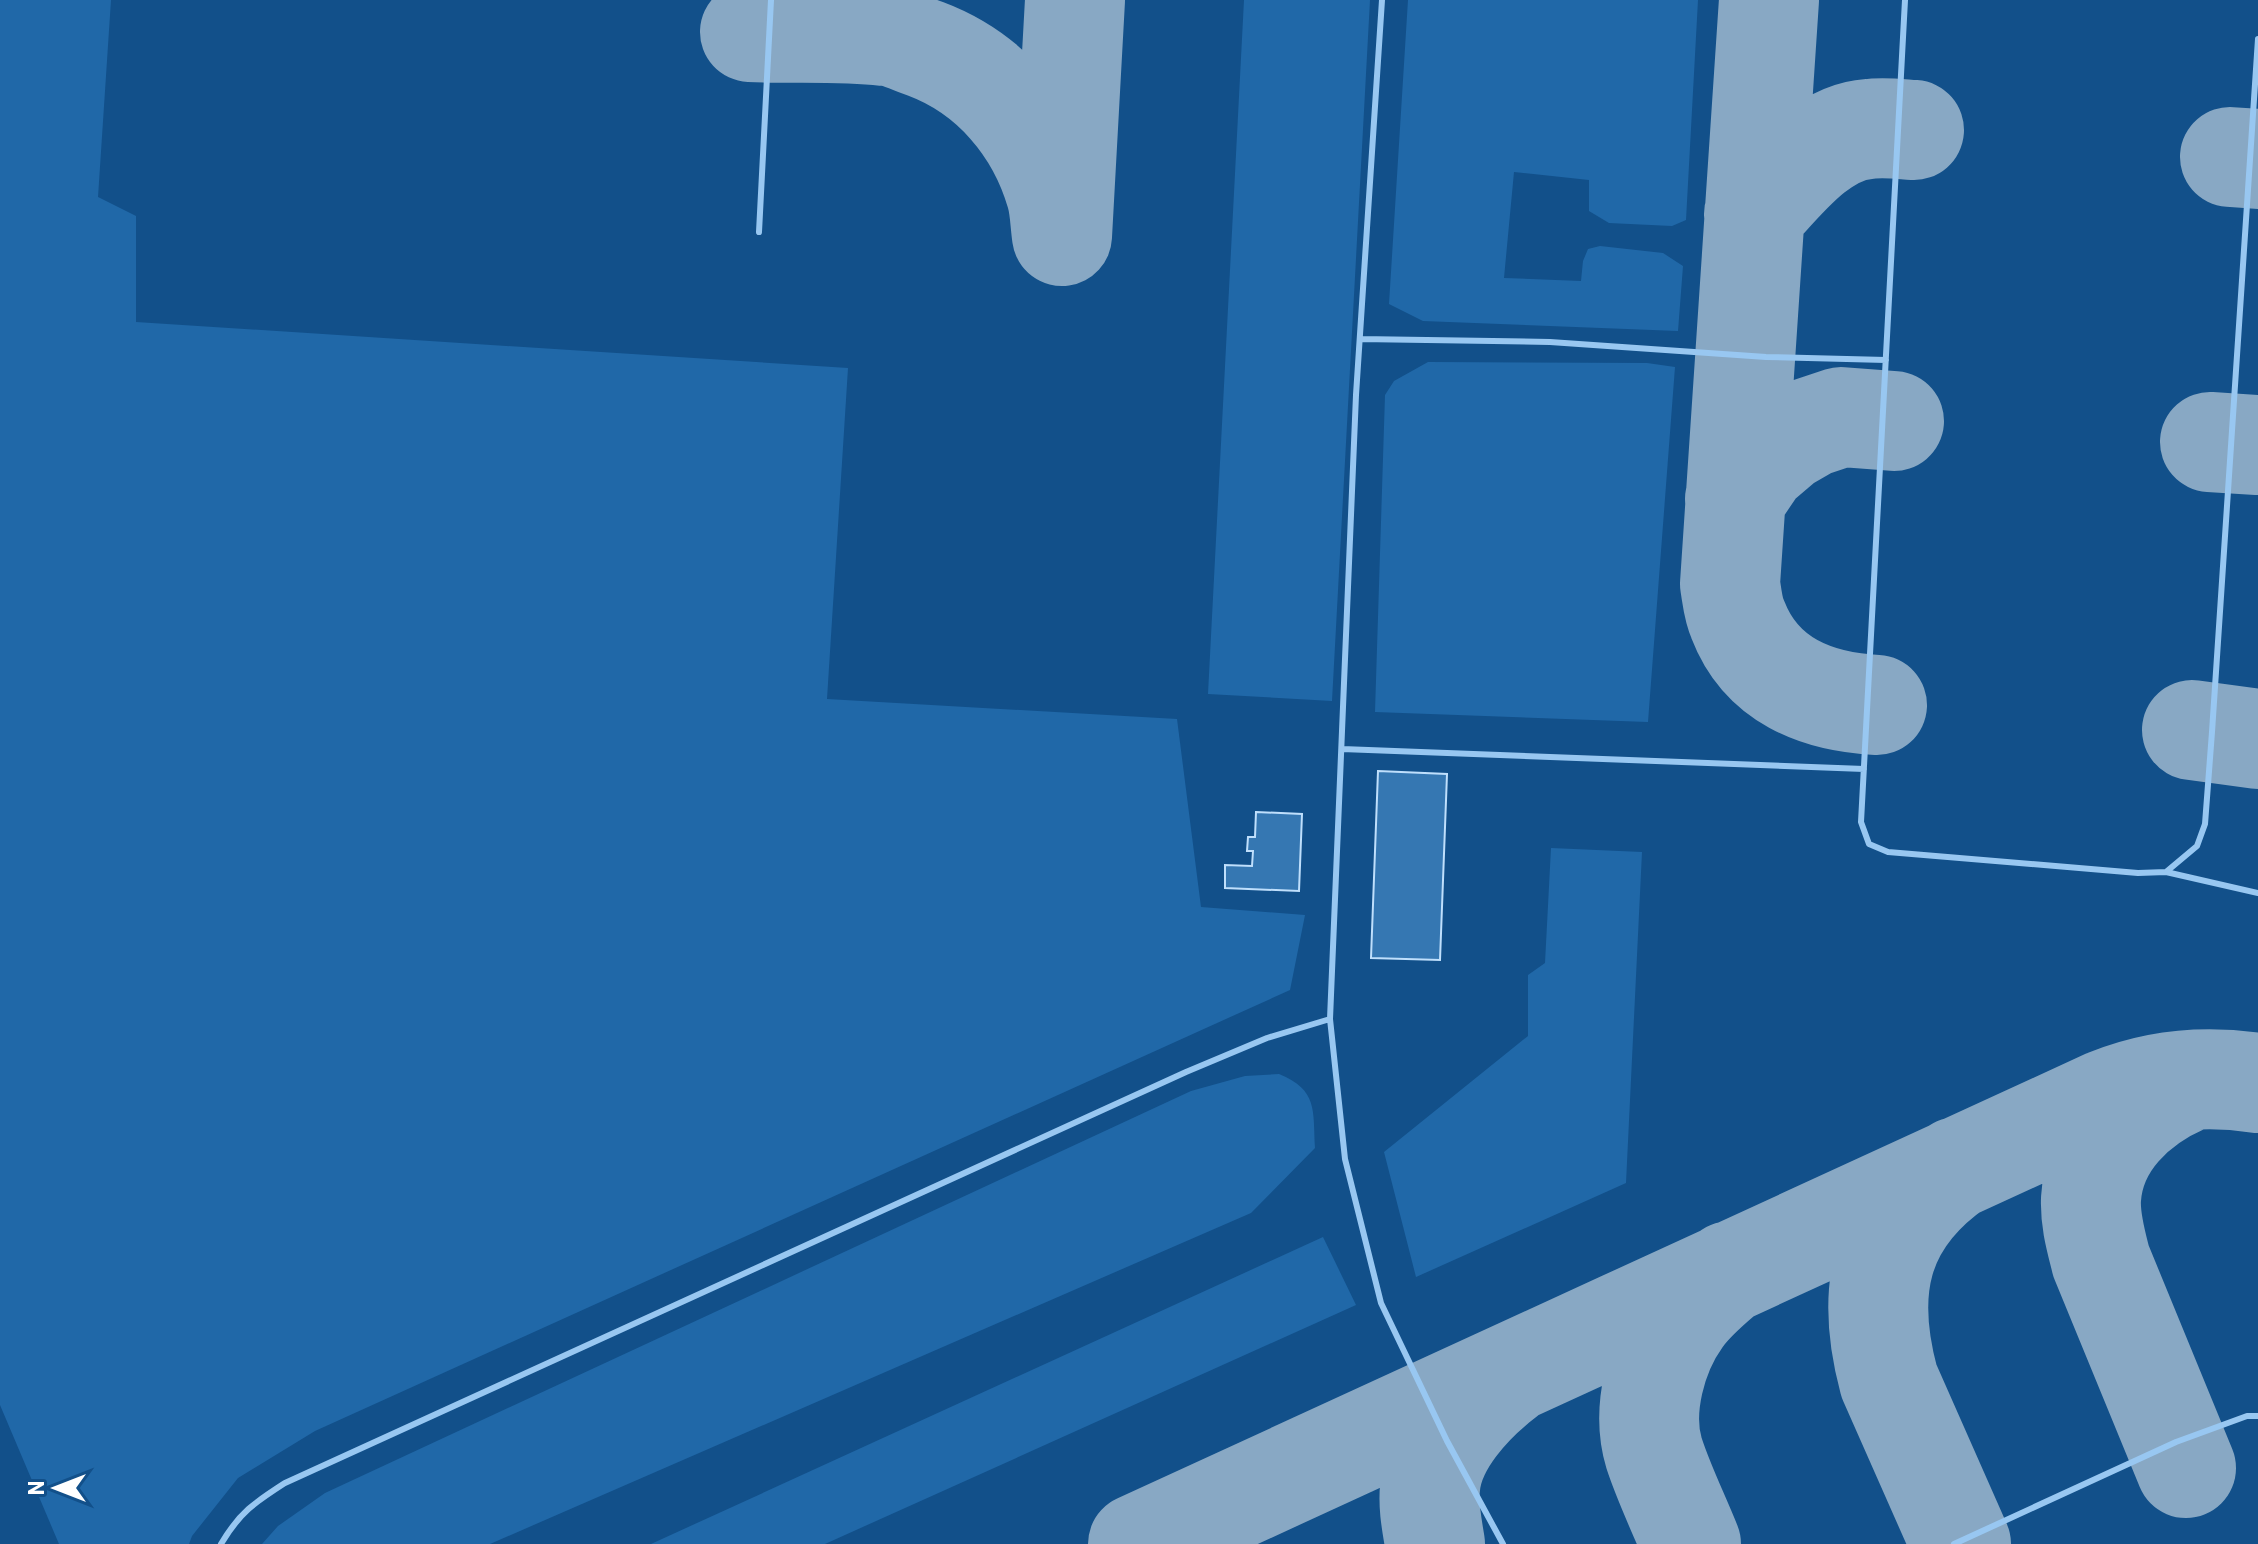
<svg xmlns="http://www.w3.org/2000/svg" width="2258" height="1544" font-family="Barlow,sans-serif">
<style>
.green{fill:#2068a8}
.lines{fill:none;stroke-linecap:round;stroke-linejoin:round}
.taxiway{stroke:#88a8c4;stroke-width:100}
.building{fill:#3577b2;stroke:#bfdffc;stroke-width:2}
.service{stroke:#98c7f1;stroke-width:6}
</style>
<rect width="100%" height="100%" fill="#12508a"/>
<path class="green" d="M0,0H111L98,197L136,216V322L848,368L827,699L1177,719L1201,907L1305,915L1290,990L315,1431L238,1478L192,1536L189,1544H59L0,1405Z
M1244,0H1370L1332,701L1208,694Z
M1408,0H1698L1686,220L1672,226L1609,223L1589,211V180L1514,172L1504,278L1581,281L1583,261L1588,249L1600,246L1663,253L1683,266L1678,331L1423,321L1389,304Z
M1428,362L1647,363L1675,367L1648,722L1375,712L1385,395L1394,381Z
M1551,848L1642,852L1626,1183L1416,1277L1384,1152L1528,1036V975L1545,963Z
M1279,1074C1318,1090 1313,1110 1315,1148L1251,1213L490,1544H262L278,1526L325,1493L1191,1091L1245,1076Z
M1323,1237L1356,1305L825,1544H651Z"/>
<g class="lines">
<path class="taxiway" d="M1769,0L1730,584C1732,596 1733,609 1738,620C1761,680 1816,702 1877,705
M750,32C795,34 841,31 885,36C899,37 913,45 926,49C990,73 1037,128 1056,194C1060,207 1060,222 1062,236L1075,0
M2230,157L2258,159
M1754,214C1784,182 1821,132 1869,129C1884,127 1899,129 1914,130
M2210,442L2258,445
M1735,499L1758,465L1785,442L1811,427L1841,417L1894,421
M2192,730L2258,739
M2185,1083C2137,1104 2094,1144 2091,1199C2090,1221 2096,1241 2101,1261L2186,1468
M1957,1167C1878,1222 1865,1292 1889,1381L1961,1544
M1138,1544C1462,1398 1783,1245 2107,1099C2156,1079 2206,1075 2258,1083
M1435,1544C1432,1525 1428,1507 1430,1488C1433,1445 1472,1403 1505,1378
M1691,1544C1679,1514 1664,1484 1654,1453C1641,1410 1656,1354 1682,1318C1695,1300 1713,1285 1730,1271"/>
</g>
<path class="building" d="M1378,771L1447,774L1440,960L1371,958Z
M1256,812L1302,814L1299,891L1225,888V865L1252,866L1253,851H1247L1248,837H1255Z"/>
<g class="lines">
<path class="service" d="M1905,0L1861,822L1869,844L1888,852L2138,873L2166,872L2197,846L2205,824L2212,732L2258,39
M759,232L771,0
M1360,339L1550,342L1766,357L1886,360
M1342,749L1864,769
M2166,872L2258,893
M1330,1019L1356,395L1382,0
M221,1544C240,1512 254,1503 285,1483L1186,1072L1267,1038L1330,1019L1345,1159L1381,1303L1447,1441L1503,1544
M1954,1544L2176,1442L2247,1416H2258"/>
</g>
<g transform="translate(56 1488) rotate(270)" stroke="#12508a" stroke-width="6" paint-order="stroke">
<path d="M0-6L14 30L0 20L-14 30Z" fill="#ffffff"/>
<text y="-12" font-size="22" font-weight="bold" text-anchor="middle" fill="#ffffff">N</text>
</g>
</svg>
